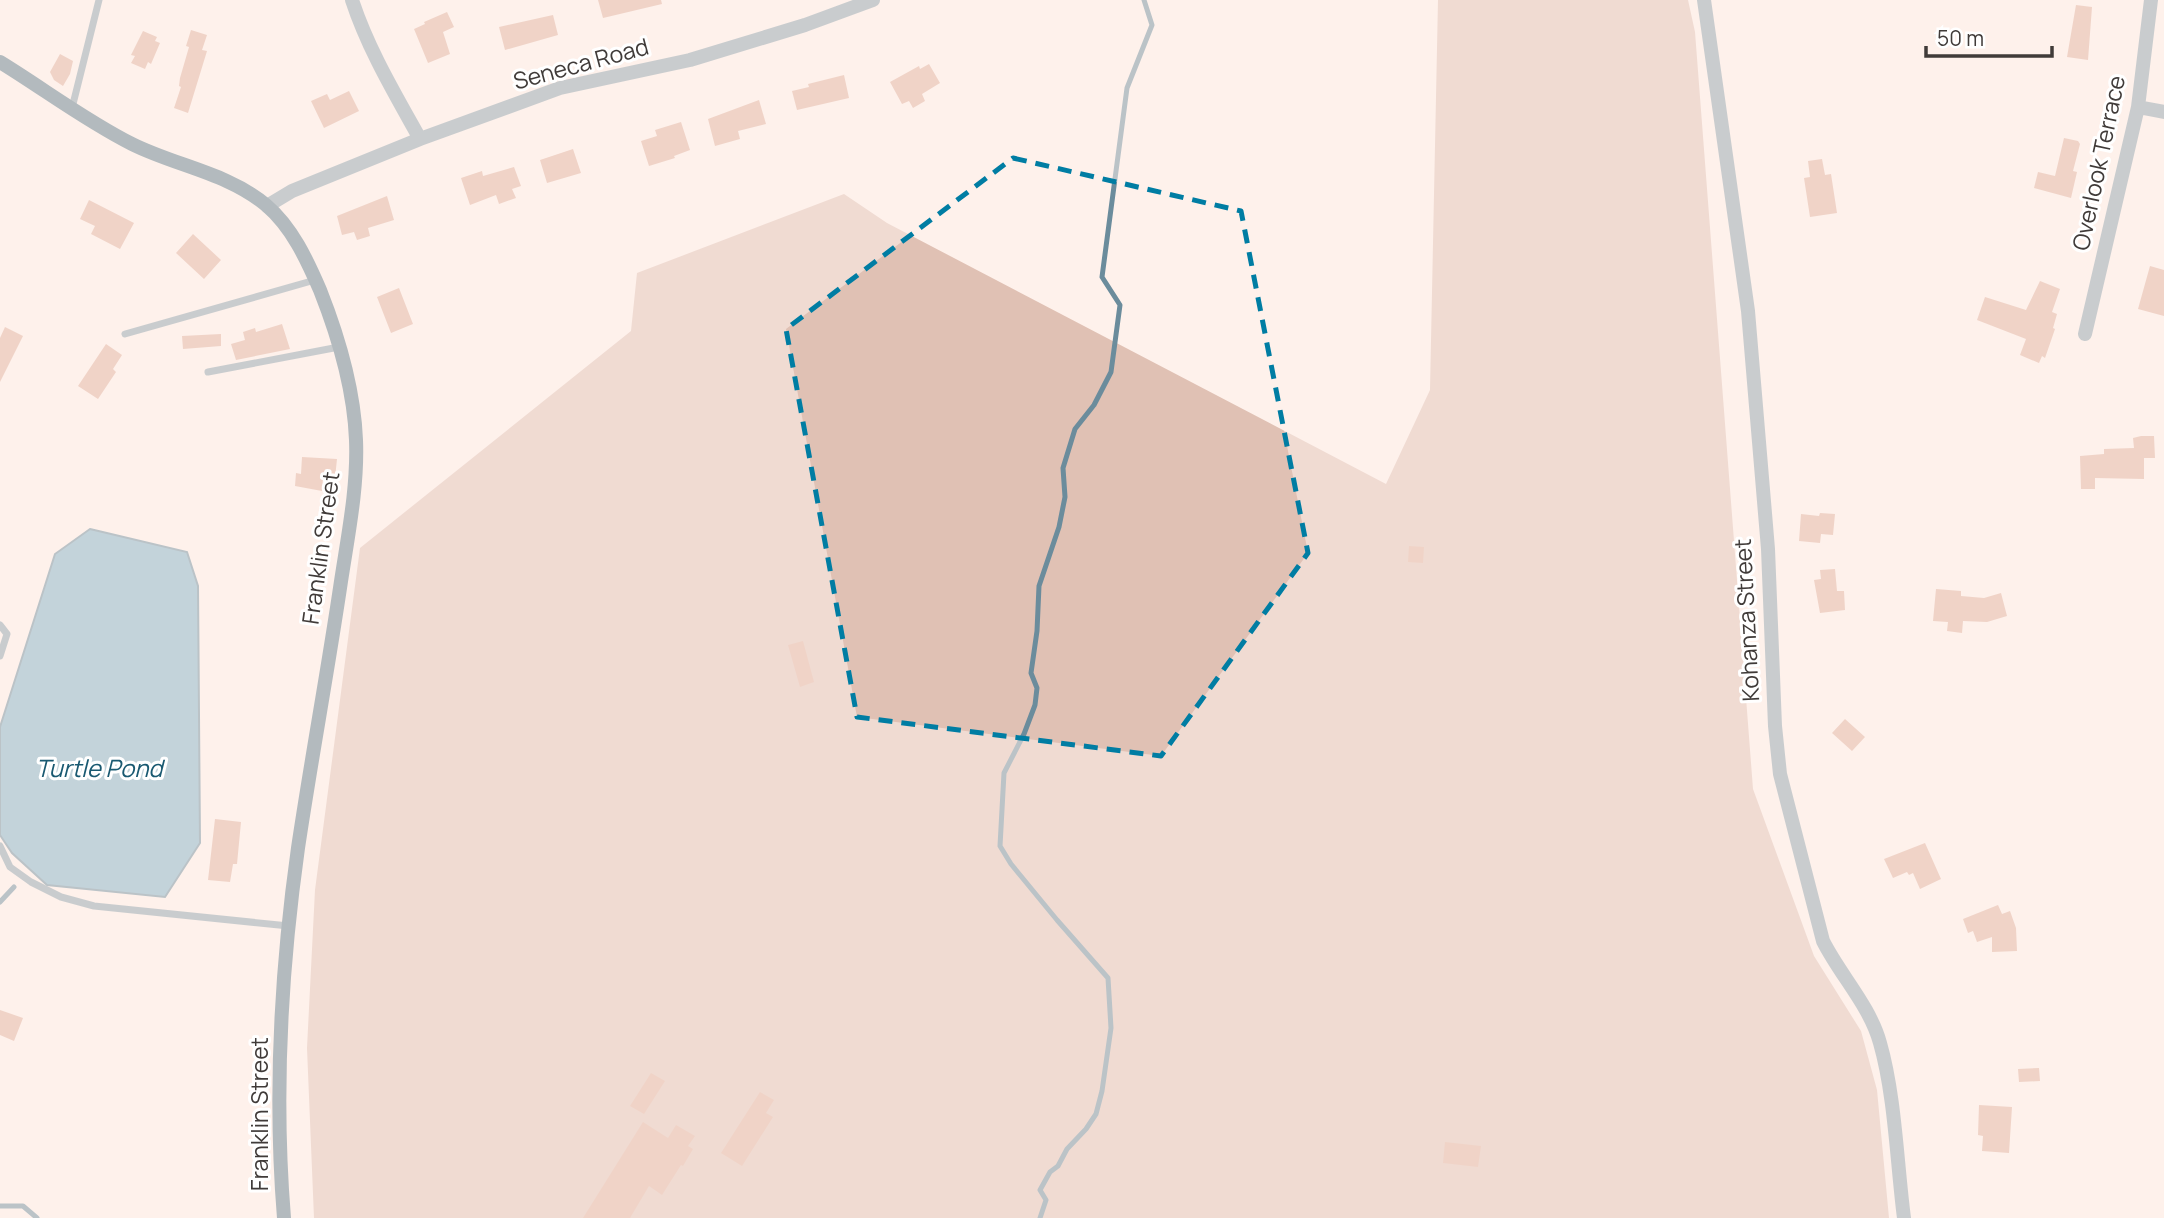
<svg xmlns="http://www.w3.org/2000/svg" width="2164" height="1218" font-family="Manrope,sans-serif">
<style>
.green{fill:#e0c1b4}
.water{fill:#7dafc6;stroke:#6b8c9c;stroke-width:2}
.lines{fill:none;stroke-linecap:round;stroke-linejoin:round}
.stream{stroke:#6b8c9c;stroke-width:5}
.building{fill:#e0b09c}
.service{stroke:#8ba1ab;stroke-width:7}
.minor{stroke:#8ba1ab;stroke-width:14}
.secondary{stroke:#597987;stroke-width:14}
.marked{fill:none;stroke:#007da3;stroke-width:5;stroke-dasharray:14 9;stroke-linejoin:round}
.labels{text-anchor:middle;stroke-width:6;stroke-linejoin:round;paint-order:stroke}
.street-label{font-size:23px;fill:#403b39;stroke:#fff}
.water-label{font-size:24px;font-style:italic;fill:#195971;stroke:#fff}
</style>
<rect width="100%" height="100%" fill="#fef1eb"/>
<path class="green" d="M1438,0H1688L1695,32L1753,789L1814,956L1861,1031L1877,1090L1889,1218H314L307,1048L315,890L360,548L631,331L637,273L844,194L887,223L1386,484L1430,390Z"/>
<path class="water" d="M90,529L187,552L198,586L200,843L165,897L47,885L12,853L0,835V727L55,554Z"/>
<g class="lines">
<path class="stream" d="M0,902L14,887
M0,1206H23L37,1218
M1040,1218L1046,1200L1040,1190L1050,1172L1058,1166L1067,1149L1086,1129L1096,1114L1102,1091L1111,1028L1108,978L1057,920L1011,864L1000,846L1004,773L1024,734L1035,705L1037,688L1031,673L1037,631L1039,586L1059,527L1065,497L1063,468L1075,429L1094,405L1111,372L1120,305L1102,277L1127,88L1152,25L1144,0"/>
</g>
<path class="building" d="M598,0H661L662,4L603,18Z
M2076,5L2092,7L2088,60L2067,57Z
M447,12L454,27L443,32L450,54L428,63L414,29L425,24L424,22Z
M553,15L558,35L505,50L499,27Z
M191,30L207,35L202,50L207,51L188,113L174,108L181,87L179,86L180,78L189,47L186,46Z
M143,31L157,37L155,41L160,43L151,64L148,62L145,69L131,63L135,56L131,55Z
M60,54L73,61L70,74L63,86L54,80L50,72Z
M929,64L940,83L922,94L925,101L913,108L909,101L902,104L890,82L919,66L920,69Z
M844,75L849,98L797,110L792,91L809,87L808,84Z
M349,91L359,111L324,128L311,101L327,94L330,100Z
M759,100L766,124L738,131L740,139L715,146L708,119Z
M681,122L690,150L674,156L675,158L649,166L641,141L657,136L655,130Z
M2064,138L2078,141L2080,144L2073,171L2077,172L2071,198L2034,188L2038,172L2055,176Z
M573,149L581,173L547,183L540,160Z
M1822,159L1825,175L1831,174L1837,213L1810,217L1804,178L1810,177L1808,161Z
M514,167L521,186L512,189L516,198L499,204L496,195L470,205L461,178L482,171L483,176Z
M387,196L394,220L368,228L370,236L357,240L354,232L342,235L337,216Z
M89,200L134,223L120,249L91,234L95,226L80,219Z
M193,234L221,260L204,279L176,253Z
M2150,266L2164,270V316L2138,309Z
M2040,281L2060,289L2052,312L2057,314L2053,328L2055,329L2045,358L2042,356L2039,363L2020,355L2026,339L1977,320L1985,297L2026,310Z
M399,288L413,324L391,333L377,297Z
M282,324L290,349L236,360L231,344L245,340L243,332L255,328L256,332Z
M5,327L23,336L0,382V338Z
M221,334V346L183,349L182,336Z
M106,344L122,355L113,369L116,372L98,399L78,386Z
M2141,436H2154L2155,458H2144V479L2095,478V489H2081L2080,456L2104,454V449L2134,448L2133,438Z
M302,457L337,459L335,478L323,477L322,491L295,486L296,473L301,474Z
M1820,513L1835,514L1833,535L1821,534L1820,543L1799,541L1801,514L1819,516Z
M1409,546L1424,547L1423,563L1408,562Z
M1835,569L1837,591H1844L1845,610L1820,613L1814,580L1821,579L1820,570Z
M1936,589L1961,591V596L1984,598L2001,593L2007,616L1987,622L1963,621L1962,633L1947,631L1948,622L1933,621Z
M803,641L814,682L800,687L788,645Z
M1845,719L1865,737L1852,751L1832,733Z
M215,819L241,822L237,864H233L230,882L208,880Z
M1925,843L1941,879L1920,889L1913,873L1909,875L1907,872L1893,878L1884,859Z
M1998,905L2002,914L2010,911L2016,928L2017,951L1992,952V937L1977,942L1973,931L1968,933L1963,919Z
M0,1010L23,1018L14,1041L0,1035Z
M2039,1068L2040,1081L2019,1082L2018,1069Z
M651,1073L665,1081L644,1114L630,1106Z
M760,1092L774,1100L766,1113L773,1117L742,1166L721,1153Z
M1979,1105L2012,1107L2009,1153L1982,1151L1983,1136L1978,1135Z
M643,1122L668,1138L676,1125L695,1136L688,1146L693,1149L683,1166L681,1165L662,1195L649,1186L630,1218H583Z
M1445,1142L1481,1146L1478,1167L1443,1163Z"/>
<g class="lines">
<path class="service" d="M72,108L99,0
M125,334L315,280
M208,372L339,347
M0,625L7,634L0,656
M0,846L10,867L31,882L61,897L94,906L289,926"/>
<path class="minor" d="M352,0C368,49 395,94 420,139
M1704,0L1748,311L1768,549L1775,726L1780,774L1823,941C1840,975 1870,1006 1880,1043C1895,1095 1897,1164 1904,1218
M2138,107L2164,112
M267,206L292,191L420,139L560,88L690,60L805,25L873,0
M2085,334L2138,107L2151,0"/>
<path class="secondary" d="M0,62C44,89 86,121 132,144C176,166 228,173 266,205C292,227 307,260 320,290C339,338 354,388 356,440C358,489 347,540 340,588C327,675 311,761 298,848C281,969 274,1096 284,1218"/>
</g>
<path d="M0 0H2164V1218H0ZM1013,158L1241,211L1308,553L1161,756L857,717L786,329Z" fill="#fef1eb" fill-opacity=".55" fill-rule="evenodd"/>
<path class="marked" d="M1013,158L1241,211L1308,553L1161,756L857,717L786,329Z"/>
<g class="labels">
<g class="street-label">
<text transform="translate(581 64) rotate(-15)" y="8">Seneca Road</text>
<text transform="translate(2099 163) rotate(-78)" y="8">Overlook Terrace</text>
<text transform="translate(321 548) rotate(-82)" y="8">Franklin Street</text>
<text transform="translate(1747 620) rotate(-93)" y="8">Kohanza Street</text>
<text transform="translate(260 1114) rotate(-90)" y="8">Franklin Street</text>
</g>
<g class="water-label">
<text x="99" y="777">Turtle Pond</text>
</g>
</g>
<path d="M1926 46v10h126v-10" fill="none" stroke="#403b39" stroke-width="3.5"/>
<text x="1937" y="46" font-size="21" fill="#403b39" stroke="#ffffff" stroke-width="5" paint-order="stroke">50 m</text>
</svg>
